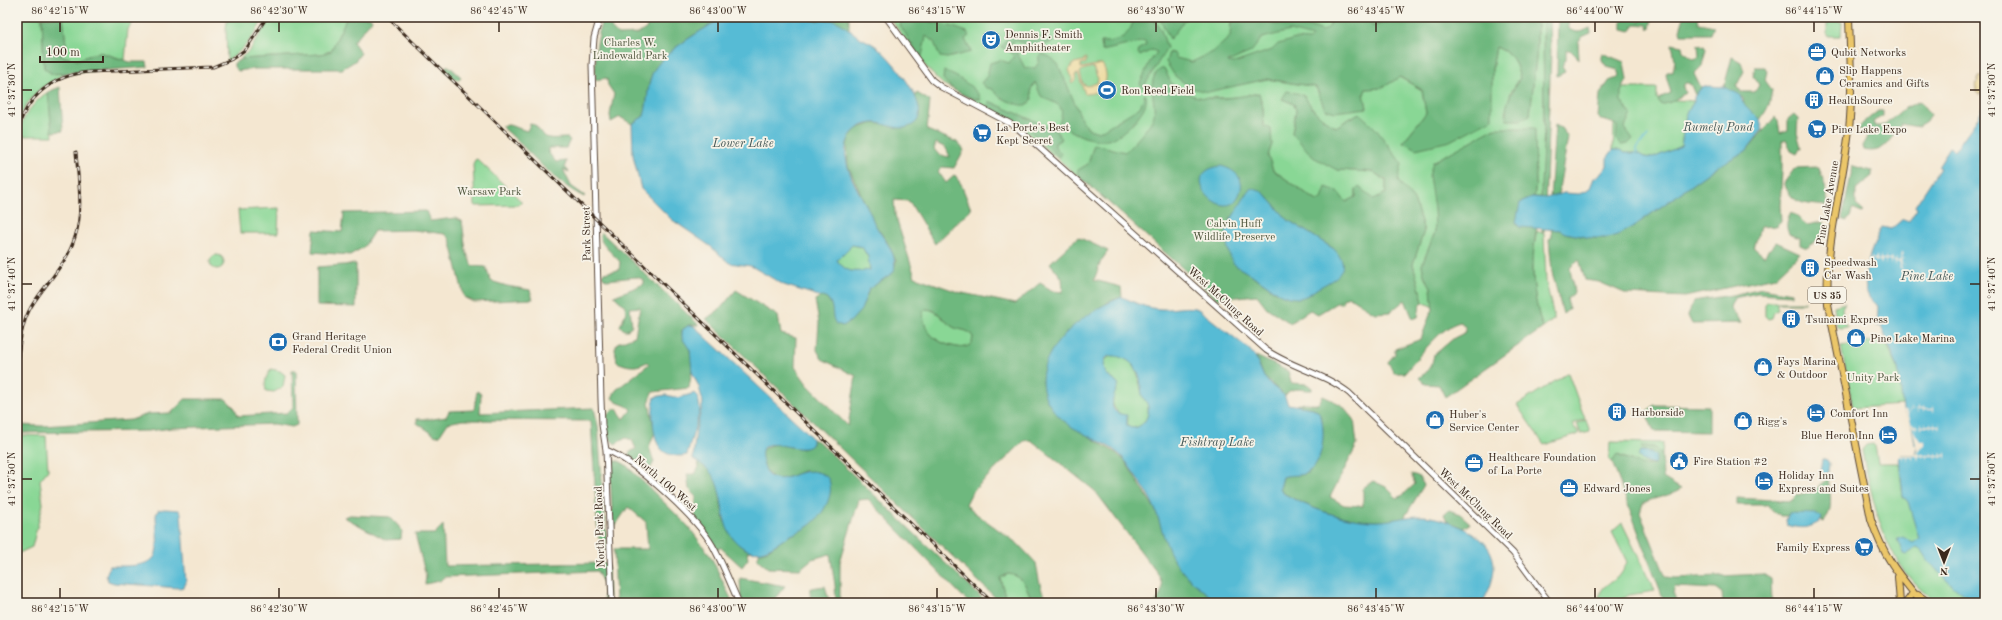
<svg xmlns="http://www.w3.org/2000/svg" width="2002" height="620" font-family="'Old Standard TT',serif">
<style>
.green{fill:#89d795;stroke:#62805a}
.forest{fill:#6eb87e;stroke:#54714e;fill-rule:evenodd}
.sand{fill:#eeda9e;stroke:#94825e;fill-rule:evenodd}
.water{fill:#57bbd5;stroke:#49727a;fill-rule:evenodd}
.pier{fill:#f4e7d1}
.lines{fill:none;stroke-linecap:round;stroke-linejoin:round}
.stream{stroke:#57bbd5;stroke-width:1.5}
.minor-casing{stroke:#574639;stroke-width:7}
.major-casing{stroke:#574639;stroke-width:8}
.minor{stroke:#fff;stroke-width:5}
.major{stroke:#ebc669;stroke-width:6}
.rail-casing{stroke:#3b2a1e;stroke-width:3}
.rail{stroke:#f7f3e8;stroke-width:1.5;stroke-dasharray:4.5;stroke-linecap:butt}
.ticks{fill:none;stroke:#3b2a1e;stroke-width:1.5}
.labels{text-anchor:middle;stroke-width:3.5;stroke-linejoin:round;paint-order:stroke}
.shield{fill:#f7f3e8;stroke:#73665b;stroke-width:1}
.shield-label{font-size:10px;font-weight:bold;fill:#3b2a1e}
.poi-label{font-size:11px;fill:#3b2a1e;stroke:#f7f3e8;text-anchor:start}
.park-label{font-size:11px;fill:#4e553c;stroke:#f7f3e8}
.street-label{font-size:11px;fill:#3b2a1e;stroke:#f7f3e8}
.water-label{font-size:12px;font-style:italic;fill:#435655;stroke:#f7f3e8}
.neatline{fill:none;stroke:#3b2a1e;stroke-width:1.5}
.ticks-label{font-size:10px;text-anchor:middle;fill:#3b2a1e}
</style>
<rect width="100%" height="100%" fill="#f7f3e8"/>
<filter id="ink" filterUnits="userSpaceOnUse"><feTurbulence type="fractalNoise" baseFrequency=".025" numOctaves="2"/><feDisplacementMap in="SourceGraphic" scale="8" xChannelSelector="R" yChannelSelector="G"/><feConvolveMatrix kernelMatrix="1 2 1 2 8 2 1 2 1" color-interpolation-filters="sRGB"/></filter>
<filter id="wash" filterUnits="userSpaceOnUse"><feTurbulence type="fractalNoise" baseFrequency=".012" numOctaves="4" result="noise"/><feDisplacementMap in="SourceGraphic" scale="16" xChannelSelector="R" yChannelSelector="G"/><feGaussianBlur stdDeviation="0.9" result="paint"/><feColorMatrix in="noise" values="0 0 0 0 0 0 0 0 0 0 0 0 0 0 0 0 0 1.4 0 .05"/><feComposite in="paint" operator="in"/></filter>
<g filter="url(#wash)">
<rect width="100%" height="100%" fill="#f4e7d1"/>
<path class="green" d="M17,17H42L44,68L52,74L66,73L40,89L26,105L17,123Z
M63,17H137L128,29L125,60L99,52L77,60L61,56L66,45Z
M228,17H265C251,39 249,45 227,61L226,28Z
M271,17H347L331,51L321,54L242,59L241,58L250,50Z
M889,17H1342L1340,31L1233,86L1267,79L1316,87L1325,109L1367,108L1364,94L1366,89L1382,88L1399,77L1422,90L1426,113L1403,142L1491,119L1492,69L1496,47C1514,55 1514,59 1520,78L1511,92L1505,114L1530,115L1537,48V17H1543L1544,128L1542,197H1534L1536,184L1534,128L1446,155L1433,162L1435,232L1422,265L1424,275L1431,287L1433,307L1423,302L1413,264L1424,231L1414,200L1398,181L1359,113L1336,127C1321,119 1312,110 1304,95L1282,99L1294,104L1296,110L1292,133L1337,170L1373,172L1386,181V193L1374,199L1356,190V197L1346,203L1337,191L1317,201L1273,170L1268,156L1272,144L1264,126L1263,108L1259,93L1241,97L1210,98L1179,114L1357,243L1342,303L1286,302L1249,290L1218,296L1018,125L943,84C921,65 906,40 889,17Z
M1366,17H1402L1373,26Z
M1832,20L1842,22L1841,36H1827V24Z
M1619,88H1657V99L1694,101L1686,115L1681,146L1653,158L1644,157L1637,153H1625L1620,150H1613L1615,98Z
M48,92L53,136H19C19,120 35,100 48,92Z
M477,159L521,201V203L519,205L476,206L475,205L473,164L475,160Z
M279,208L278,233H240L238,210Z
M1537,231L1544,234L1546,282L1553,313V320L1543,328C1532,298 1530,262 1537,231Z
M852,245L862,247L868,257L870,270C854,272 847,274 837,260Z
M210 262a7 7 0 1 1 14 0a7 7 0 1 1-14 0Z
M1767,302H1805V303H1777V308L1779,309L1774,312L1772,318L1768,319L1765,316V304Z
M1845,303L1842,308L1844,323L1849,327L1840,328L1837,327L1834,306Z
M926,309C939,310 943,321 953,327C960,331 968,328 973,337L972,343C966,349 961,348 952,346C935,342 923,331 923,312Z
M1885,340L1898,368L1904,405L1853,408L1841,346Z
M1117,355C1140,363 1137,375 1142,394C1143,399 1148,402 1148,408C1150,419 1138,433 1127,426L1128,418C1117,413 1112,409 1112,396L1117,389V382L1107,376C1101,364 1104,356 1117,355Z
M271,369L280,371L285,375L283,387L274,392L266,391C264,381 266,377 271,369Z
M1568,373L1585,419L1573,424L1575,429H1577L1579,434L1544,445L1517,405Z
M1586,420L1590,432L1581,434L1577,424Z
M19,435L46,436L48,470L40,480L43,504L32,547L17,554V454Z
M1610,442L1663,443L1662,455L1654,447L1642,448L1645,451H1640L1643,461L1652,465H1643L1618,455L1612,462L1609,460Z
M1873,444L1875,446L1878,463H1899L1903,496L1908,502L1935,568L1954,587L1978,603H1938C1895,574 1881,534 1870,486C1867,474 1864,462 1862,450L1866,445Z
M1622,523L1655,591L1629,595L1616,603H1599C1599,584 1610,585 1621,574C1623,571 1625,566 1627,562L1612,532Z
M1008,574C1026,576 1026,590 1034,603H1007L1000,578Z"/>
<path class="forest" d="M42,17H63L66,45L61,56L77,60L99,52L130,62H147L148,67L52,74L44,68Z
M347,17H370L372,20L353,42L361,53L355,61L342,69H251L238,71L234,67V63L242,59L321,54L331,51Z
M602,17H613L611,28L618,35L638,34L647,28L644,17H724C703,30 662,51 652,74C647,87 648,102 644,116L632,124L620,117L611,122L610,115L614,94L608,85L607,78L595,80L596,49Z
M810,17H849V30C832,19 830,22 812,20Z
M1134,17H1152L1161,30L1167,48L1143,88L1140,84L1149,63L1157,52L1152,50L1140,56L1138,53L1139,49L1146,45L1145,41L1102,51L1101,42C1119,42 1131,36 1134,17Z
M1159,17H1187L1170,39Z
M1229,17H1266L1272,24L1300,23L1323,31L1329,27L1333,17H1366L1373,26L1402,17H1537V48L1530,115L1521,120H1507C1503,105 1513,90 1520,78C1514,59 1514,55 1496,47L1492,69V119L1450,141L1416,149L1403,142L1426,113L1422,90L1400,77L1382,88L1366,89L1364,94L1367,108L1335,112L1325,109L1316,87L1267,79L1208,92L1191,88L1175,76L1166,62L1169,52L1175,54L1176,58L1192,62L1213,52L1230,37L1231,20ZM1290,31L1312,37L1309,40L1295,39L1278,44L1272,50L1234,63L1228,62L1251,52L1262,38Z
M1543,17H1550L1551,53L1544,233L1542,232L1541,185L1544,128Z
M1558,17H1568L1569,29C1577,34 1582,32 1590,28L1591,33L1582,37L1578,42L1579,59L1570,50H1566V59L1562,66L1565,72L1557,76Z
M1622,17H1635L1639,21L1645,19L1646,17H1652L1650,29L1649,30L1647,25L1635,24L1630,31L1622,29Z
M1684,17H1698L1699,23L1714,26L1711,34H1681L1680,30Z
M917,18L953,27L967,32L969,36L965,39L971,52L947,58L940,57L934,42L926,36L922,56H919L900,25L902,20Z
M1011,33L1052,39L1053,42L1035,47L1017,41L1011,43V47L1015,49L1025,68H1035L1039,62V56L1043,54L1050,57L1058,64L1082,120L1089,129L1099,132L1140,107L1145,94C1154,106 1120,139 1108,140C1089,142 1073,133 1059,123C1068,102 1052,104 1041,96L1035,82L1031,89L1032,100L1026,106C1013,104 1000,99 992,89L986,88L981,83L987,76L990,63L1000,60L1009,63L1015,55L1001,47Z
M1672,44L1682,46L1683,51L1694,59L1699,57L1698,45L1704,46L1706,49L1702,66L1694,74L1701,88L1695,95L1690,83H1685L1683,87L1685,93L1671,102L1661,105L1658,101L1661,97L1671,93L1666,75L1667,72H1673L1675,60Z
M1602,53L1624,62L1627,80L1621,92V101L1631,114L1625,128L1633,139L1628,144L1621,145L1616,140L1617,126C1611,121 1604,122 1598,117L1600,94L1610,80L1615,79L1620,75L1618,70L1607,67L1602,60Z
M1732,57L1741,62L1744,71L1737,85L1741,92H1755L1759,85L1753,76L1755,67H1765L1767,71L1765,80L1772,90L1769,106L1760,120L1744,104L1743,98L1724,87Z
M446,66H449L461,77L459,80L454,79L444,70Z
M1164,68C1167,73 1169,81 1173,85C1195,105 1233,98 1259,93L1263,108L1264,126L1271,129L1272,144L1268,156L1273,170L1317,201L1322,199L1326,187L1337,191L1346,202L1356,197V190L1359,187L1374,199L1386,193V180L1373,172L1337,170L1313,157L1292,133L1296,110L1294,104L1282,99L1287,91L1304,95C1312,110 1321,119 1336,127L1359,113L1376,129L1402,164L1398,181L1414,200L1424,231L1413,264L1423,302L1420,305L1418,317L1413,319L1405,300L1390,312L1375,313L1348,296L1318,314L1310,310L1290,323L1267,308L1257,295L1217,299L1077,174L1078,170L1088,164L1094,144L1125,152C1135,142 1147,130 1153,118C1159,108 1142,74 1164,68ZM1248,191L1263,192L1288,220L1334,249L1312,292L1306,296L1276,292L1261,281L1235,265L1230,219L1237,212Z
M944,71C955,75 978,88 981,100C968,98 951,90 943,79Z
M60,87L63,131L52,132L48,92Z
M917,93L930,101L927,130L957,142L964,150L954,168L942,167L938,171L946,183L955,175L961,184L971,209L935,244L909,201L894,200L895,215L915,277L958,292L1015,304L1040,283L1053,291L1063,292L1062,278L1050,263L1078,237L1108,251L1101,261L1094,280L1121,287L1122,297L1108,302L1048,401L1054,411L1064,421L1116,453L1125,461L1155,509L1175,562L1181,570L1217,603H1176L1173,601L1168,603H1155C1164,592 1163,585 1158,574L1095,491L1031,440L1024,441L972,492L966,504L971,510L1018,544L1036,563L1039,580L1042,591L1049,601L1069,603H1034C1026,590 1026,576 1008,574L1000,578L1007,603H1001L706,319L720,309L736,290L778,316L781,334L796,338L795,367L807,384L848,426L856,376L822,359L817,350L819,323L815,300L822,296L828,299L832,305L864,302L869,289L893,272L896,261L886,240L875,225L848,166L847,145L849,137L856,129L873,123L880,124L919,107L915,97ZM936,143L946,148L950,157L939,155L934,149ZM926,309C939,309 943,321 953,327C960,331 968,328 973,337L972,343C966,349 961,348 952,346C935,342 923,331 923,312Z
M989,101L1057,131L1062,139L1055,143V147L1062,155L1059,157L1026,127L990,108L988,105Z
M1920,101L1930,115L1926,122L1918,127L1901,124C1889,139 1886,155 1863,150L1862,146L1867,137L1866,132L1857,128L1878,111H1883V116L1874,121L1875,126L1885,125L1903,109Z
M1794,114L1798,118L1797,133L1801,147L1797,154L1791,151L1786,139L1782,141V171L1780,206L1781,221L1776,226L1760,227L1754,248L1764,256L1776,242L1800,253L1775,277L1685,297L1627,294L1599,282L1585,280L1579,259L1570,268L1574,293L1567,299L1569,309L1563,314L1552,272L1549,239L1552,237L1551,228L1548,229L1555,125L1561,128L1568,138L1557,200L1565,233L1591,238H1607L1618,235L1633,227L1716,167L1746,151L1775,117L1778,120L1780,133L1788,130V119Z
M530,124L535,125C547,142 548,138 568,138L570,140L566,148H549L548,152L556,162L566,161L565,167L569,172L563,169L571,186L585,196L584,197C551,181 529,149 501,126L509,125L527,131Z
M1495,128H1535L1536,184L1534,197L1520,203L1519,227H1537C1530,260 1532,296 1543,328L1445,397L1439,385L1425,384L1419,378L1431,367L1434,355L1454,338L1466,332L1465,327L1461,322C1443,324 1417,359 1405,373H1394L1388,362L1395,354V349L1421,339L1431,312L1433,311L1431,287L1424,275L1422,265L1435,232L1434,209L1429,176L1433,162Z
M1853,166L1872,171V176L1856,189V205L1864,212L1862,213L1852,209L1850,218L1846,221L1842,219Z
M1819,167L1827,193V206C1804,203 1793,206 1784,183L1795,168Z
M426,211L430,221L455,218L462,221L466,251L472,266L486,267L491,281L507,286L530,290L533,299L474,302L464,297L450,239L445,234L414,230L374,231L364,247L350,255L312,252L314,230L342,232L344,213Z
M1791,212L1807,225L1823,222C1826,236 1816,240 1807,248L1800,245V238L1789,234C1785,227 1787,219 1791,212Z
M601,232L699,325H689L682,330C681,339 687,342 690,350C694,362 691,376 689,388L653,392L649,403L655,432L649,447L654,462L650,469L638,466L627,457L630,452L636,449L632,440L626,438L615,444L604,433L603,420L613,409H617L624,419L631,410C626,403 617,405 612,398L616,390L649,364L647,362C636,368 629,367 617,362L615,349L617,343L635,336L640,307L630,308L632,325L628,330H624L620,326L626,312L625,306L614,296L644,284V280L637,277L606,280L602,276L603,273L619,270L620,262C613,253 596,242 601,232Z
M356,264V307L317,306V267Z
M1762,288L1791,293V295L1758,293L1734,298L1730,307L1741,323L1692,324L1688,316L1693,301L1732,295Z
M1256,356L1288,371L1291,383L1307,384L1312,388V390C1302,391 1291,385 1285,396L1264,377Z
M292,370H296L297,425L292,427L274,424L172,428L148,431L17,433V425L43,426L131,420L148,414L171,413L185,399H226L235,408L238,416L287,413L293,407Z
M477,391L481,394L480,413L594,408L598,426L607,549L606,551L598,536L591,421L462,420L448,423L440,435L436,436L417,423V419H433L446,417L449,411L474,410Z
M1323,396L1342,405L1354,419L1357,445L1330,497L1344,505L1363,506V488L1373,481L1386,487L1397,498L1403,495L1415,484L1411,474L1418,476L1424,485L1404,518C1363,528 1318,513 1283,493L1280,488L1283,477C1290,474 1298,476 1305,474C1323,468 1326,428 1320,413L1313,408L1296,405L1304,403L1318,404Z
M1654,405L1709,406V432L1654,431L1646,413Z
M812,439L819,442L987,603H969L868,499L859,500L840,562V603H836L835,585L830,554L812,559L800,569L768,568L757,559L760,552L768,550L787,537L809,526L806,470C789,477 774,487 764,467C762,461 760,457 761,451C772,440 788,445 802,449L812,445Z
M1645,446L1654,447L1662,455L1663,478L1681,489C1674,495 1653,498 1643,503L1640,513L1666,577L1675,578L1763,574L1771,579L1772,603H1723L1722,593L1716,589L1675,587L1673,592L1677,603H1665L1612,462L1617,455L1643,465H1654L1651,452L1645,451L1641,447Z
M613,461H619L626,465L688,526L711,557L733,603H616L614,549H648L646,522L628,507L613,529L610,469Z
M697,461C724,476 718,496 724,520C725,524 740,545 743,548C745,549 750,550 752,551L747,552L748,559L742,567L720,547L718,550L695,519L696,496L689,489L687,474H695L699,467Z
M1828,479C1830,496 1834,508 1824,522L1821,521L1822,517L1790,513L1788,516H1781L1776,513L1766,505H1737V498L1791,501L1797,495L1813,491Z
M1449,510L1460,514L1470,523L1468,526L1464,528L1447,521L1444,514Z
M350,515L390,517L402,530L401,539L386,540L344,517Z
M443,525L445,566L604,563L608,564L609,603H604L603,583L597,571L444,577L440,581L425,584L426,576L415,534H434Z
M740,578L785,586L771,603H741Z
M825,586L830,603H810L811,588Z"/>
<path class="sand" d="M1086,58V63L1081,64V68L1102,64C1112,79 1103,94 1085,94L1078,74L1075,75L1076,80L1072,84L1071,81L1073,80L1069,70L1074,63L1084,61V59ZM1093,67L1098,79L1097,83L1087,86L1083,84L1080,73L1082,70Z
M1979,77H1985V82L1980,95L1976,92V86Z"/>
<path class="water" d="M724,17H810L812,20C820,21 827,18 836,21C845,25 852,33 861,38C866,41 872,43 877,47C890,57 935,109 914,124C900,134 887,122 873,123C854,125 844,139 846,157C848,176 861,195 870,212C872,217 873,222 876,226C885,242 898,252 894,272L869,289L861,310L851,321L843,326L836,324C830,316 835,307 828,299L784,285L751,266L729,263L710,246L671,219L641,189L633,155L632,124L644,116C648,102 647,87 652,74C662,51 703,30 724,17ZM852,245L862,247L868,257L870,270C855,272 847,274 837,260Z
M1709,86L1724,87L1739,94L1744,104L1760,120L1763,129L1746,151L1716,167L1633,227L1618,235L1607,238H1591L1565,233L1560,230L1519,227L1516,222L1520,203L1534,197L1546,198L1564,193L1579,194L1587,191L1590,188L1594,178L1599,176L1607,166V158L1613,150H1620L1625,153H1637L1644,157L1653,158L1681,146L1686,115L1694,101V97L1701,88Z
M1985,104V603C1967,603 1940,575 1929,561C1925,556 1923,549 1917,548L1906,555L1903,554L1897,539L1903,537L1913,543L1919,539L1908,502L1903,496L1899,457L1901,455H1915L1917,446L1915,445L1912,426L1903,410L1898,368L1881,326H1877L1878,306C1852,291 1872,247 1882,227L1891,229L1903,219L1909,221L1917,209L1915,206L1940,168L1938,166L1950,147L1955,150L1976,121Z
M1221,166C1237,170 1247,181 1238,197C1223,225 1174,172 1221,166Z
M1251,188L1263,192L1288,220L1334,249C1353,270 1337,278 1318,288C1312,292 1307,297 1299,298C1283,299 1273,289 1261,281C1253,275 1243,271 1235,265C1228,259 1225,236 1227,227C1228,224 1248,191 1251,188Z
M1122,297C1134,302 1147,309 1161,309C1173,310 1186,305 1198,309L1249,349L1256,358L1264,377L1270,384L1284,395L1288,404L1313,408L1320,413C1326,430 1324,462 1308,472C1301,477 1291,474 1283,477L1280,488L1283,493C1310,509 1340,519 1372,521C1389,522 1404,516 1420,516C1433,516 1447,521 1459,526C1497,542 1503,568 1482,603H1217C1204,590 1186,579 1176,563C1165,548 1162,527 1155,509C1149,493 1136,477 1127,463C1113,442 1082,437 1064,421C1007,373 1074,315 1122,297ZM1109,356C1124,355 1137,364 1140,379C1141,384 1141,390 1142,395C1144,400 1148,403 1148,408C1150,419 1138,433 1127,426V415C1106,414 1112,398 1119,385L1117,382C1107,377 1102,372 1105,359Z
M689,325L694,326L808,433L812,439V445C799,459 743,420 768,475C786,487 798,465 820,473C823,474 827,476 829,480C835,496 822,516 810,525C804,530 795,533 789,536C774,545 760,559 742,547C717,530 727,499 713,476C708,468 701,464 693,459L696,429L703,403L699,387L692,372L690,350L682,338V330Z
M695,393L698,396L700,410L687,455C679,457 667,456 661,449C652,439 651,408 655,397L666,395L678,398Z
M1640,451L1651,452L1656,457L1654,465L1643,461L1638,456Z
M1822,459H1826L1829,463L1828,473L1825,475L1820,473Z
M165,509L179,510L181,513L186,583L184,587L179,588L114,583L108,581L106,575L110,566C122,566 153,568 156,553C159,542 156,527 156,515L158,510Z
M1789,513L1817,514L1822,517L1821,521C1808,529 1801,529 1787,525L1786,520Z"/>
<path class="pier" d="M1901,253L1906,254H1902V258L1906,259H1902L1901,263L1906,265L1901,264V268L1905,270L1900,269V262H1896L1895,266V262L1891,261V266L1890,261H1886L1885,266V261H1882L1881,265L1880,261H1876V265L1875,260H1871V265L1870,260H1868L1871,259V255L1872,259H1875L1877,255V260H1880L1881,255V260H1885L1886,256V260H1890L1891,256L1892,261H1895L1897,256L1896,261H1900Z
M1923,405L1924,409H1928V405V409H1933L1934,405V413L1933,410H1928V414V410H1924V414L1923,410H1919V414L1918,410H1914V414V410H1910L1909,414V410H1906L1910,423L1916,426L1917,422V426H1921V422L1922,425H1925L1926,421V425H1930V421L1931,425H1934L1935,421V425H1939L1940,421L1939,430L1938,426H1935V430L1934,426H1931V430L1930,426H1926V430V426H1922L1921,430V426L1917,427V430L1916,427H1914L1915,433L1920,441H1925V446L1919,449L1917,454L1922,455L1923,451V455H1927V451L1928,455H1931L1932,451V455H1936V451L1937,455H1941L1942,451V455H1945L1946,451V460L1945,456H1942L1941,460V456H1937L1936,460V456H1932L1931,459V456H1928L1927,460V456H1923L1922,459V456H1919L1918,461L1917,456H1913V462L1912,456H1908V462L1907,456H1903L1902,461V456L1899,457L1901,455H1915L1917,450L1912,426L1909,423L1903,410H1911L1912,407V409L1914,410V406V410L1918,409V406L1919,409H1923Z"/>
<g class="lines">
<path class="stream" d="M1637,153V148L1648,136"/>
</g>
</g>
<g filter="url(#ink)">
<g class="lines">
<g class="minor-casing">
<path id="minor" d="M600,17L594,38L592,65L601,400L602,425L606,450L612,603
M886,17L932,80L941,87L1015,126L1266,350C1292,368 1324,373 1349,393L1513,553L1550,603
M606,450C635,461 701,521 715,550C724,567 731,585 739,603"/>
</g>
<g class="major-casing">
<path id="major" d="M1849,17C1850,54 1853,93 1849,129C1843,188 1824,245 1828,304L1871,519C1883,556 1898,574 1922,603
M1898,577L1900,603
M1918,595L1930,603
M1906,603L1913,593"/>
</g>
<use href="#minor" class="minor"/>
<use href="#major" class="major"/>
<g class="rail-casing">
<path id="rail" d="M387,17L993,603
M17,133C25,97 53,75 89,72L213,67L232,59L246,49L267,17
M17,210L20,313L18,328
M17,363C20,344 21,324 31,307C45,284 67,264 75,237C84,211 78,179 76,152"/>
</g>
<use href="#rail" class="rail"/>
</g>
</g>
<path class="ticks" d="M60,22V32M279,22V32M499,22V32M718,22V32M937,22V32M1156,22V32M1376,22V32M1595,22V32M1814,22V32M22,90H32M1970,90H1980M22,284H32M1970,284H1980M22,479H32M1970,479H1980M60,588V598M279,588V598M499,588V598M718,588V598M937,588V598M1156,588V598M1376,588V598M1595,588V598M1814,588V598"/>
<defs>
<g id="theatre-disc" transform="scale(1)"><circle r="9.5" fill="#1f6fb2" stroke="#f7f3e8"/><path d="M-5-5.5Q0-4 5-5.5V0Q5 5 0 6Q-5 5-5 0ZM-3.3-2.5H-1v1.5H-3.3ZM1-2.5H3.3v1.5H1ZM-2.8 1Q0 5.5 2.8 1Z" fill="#fff"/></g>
<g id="office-disc" transform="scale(1)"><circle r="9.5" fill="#1f6fb2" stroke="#f7f3e8"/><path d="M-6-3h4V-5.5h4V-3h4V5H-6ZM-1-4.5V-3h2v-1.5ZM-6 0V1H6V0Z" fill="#fff"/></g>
<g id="shop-disc" transform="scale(1)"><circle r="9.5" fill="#1f6fb2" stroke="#f7f3e8"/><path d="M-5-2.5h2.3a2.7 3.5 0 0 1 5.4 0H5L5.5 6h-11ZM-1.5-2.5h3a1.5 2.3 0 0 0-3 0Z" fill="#fff"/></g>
<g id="stadium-disc" transform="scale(1)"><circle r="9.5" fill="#1f6fb2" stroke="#f7f3e8"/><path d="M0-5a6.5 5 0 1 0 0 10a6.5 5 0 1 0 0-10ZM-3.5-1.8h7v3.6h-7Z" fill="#fff"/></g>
<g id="building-disc" transform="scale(1)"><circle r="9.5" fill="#1f6fb2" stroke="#f7f3e8"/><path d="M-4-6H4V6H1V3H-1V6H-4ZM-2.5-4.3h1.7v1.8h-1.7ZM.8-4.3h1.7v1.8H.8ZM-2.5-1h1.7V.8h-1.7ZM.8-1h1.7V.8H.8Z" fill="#fff"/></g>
<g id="supermarket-disc" transform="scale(1)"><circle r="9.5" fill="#1f6fb2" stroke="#f7f3e8"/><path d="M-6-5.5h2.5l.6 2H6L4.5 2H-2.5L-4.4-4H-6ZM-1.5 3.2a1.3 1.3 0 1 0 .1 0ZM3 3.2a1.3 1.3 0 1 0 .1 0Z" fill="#fff"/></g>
<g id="bank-disc" transform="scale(1)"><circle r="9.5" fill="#1f6fb2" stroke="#f7f3e8"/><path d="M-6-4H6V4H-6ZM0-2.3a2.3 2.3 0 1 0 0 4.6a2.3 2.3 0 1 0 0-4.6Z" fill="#fff"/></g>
<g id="hotel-disc" transform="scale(1)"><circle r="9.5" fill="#1f6fb2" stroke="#f7f3e8"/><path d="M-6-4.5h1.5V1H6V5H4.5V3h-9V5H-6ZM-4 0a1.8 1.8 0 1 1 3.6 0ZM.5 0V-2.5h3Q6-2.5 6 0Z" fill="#fff"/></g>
<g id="civic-disc" transform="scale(1)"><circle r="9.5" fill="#1f6fb2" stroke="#f7f3e8"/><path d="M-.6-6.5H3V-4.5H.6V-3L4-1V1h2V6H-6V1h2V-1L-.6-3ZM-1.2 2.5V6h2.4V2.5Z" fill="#fff"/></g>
</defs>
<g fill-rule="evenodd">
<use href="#theatre-disc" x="991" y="40"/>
<use href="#office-disc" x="1817" y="52"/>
<use href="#shop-disc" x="1825" y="76"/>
<use href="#stadium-disc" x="1107" y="90"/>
<use href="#building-disc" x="1814" y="100"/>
<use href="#supermarket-disc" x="1817" y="129"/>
<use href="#supermarket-disc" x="982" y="133"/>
<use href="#building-disc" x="1810" y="268"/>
<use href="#building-disc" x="1791" y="319"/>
<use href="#shop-disc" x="1856" y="338"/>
<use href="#bank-disc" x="278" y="342"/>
<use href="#shop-disc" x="1763" y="367"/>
<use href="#building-disc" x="1617" y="412"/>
<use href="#hotel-disc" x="1816" y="413"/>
<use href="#shop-disc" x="1435" y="420"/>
<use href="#shop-disc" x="1743" y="421"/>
<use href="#hotel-disc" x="1888" y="435"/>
<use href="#civic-disc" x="1679" y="461"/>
<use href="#office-disc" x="1474" y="463"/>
<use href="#hotel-disc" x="1764" y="481"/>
<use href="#office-disc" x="1569" y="488"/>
<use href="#supermarket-disc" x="1864" y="547"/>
</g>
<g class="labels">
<rect class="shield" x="1808" y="287" width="38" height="16" rx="3"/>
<g class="shield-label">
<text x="1827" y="299">US 35</text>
</g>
<g class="poi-label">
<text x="1005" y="38">Dennis F. Smith<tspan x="1005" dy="13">Amphitheater</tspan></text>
<text x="1831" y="56">Qubit Networks</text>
<text x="1839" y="74">Slip Happens<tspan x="1839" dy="13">Ceramics and Gifts</tspan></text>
<text x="1121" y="94">Ron Reed Field</text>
<text x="1828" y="104">HealthSource</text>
<text x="996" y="131">La Porte's Best<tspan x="996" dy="13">Kept Secret</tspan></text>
<text x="1831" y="133">Pine Lake Expo</text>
<text x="1824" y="266">Speedwash<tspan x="1824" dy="13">Car Wash</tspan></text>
<text x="1805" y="323">Tsunami Express</text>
<text x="292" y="340">Grand Heritage<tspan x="292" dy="13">Federal Credit Union</tspan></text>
<text x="1870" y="342">Pine Lake Marina</text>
<text x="1777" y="365">Fays Marina<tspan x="1777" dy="13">&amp; Outdoor</tspan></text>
<text x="1631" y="416">Harborside</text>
<text x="1830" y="417">Comfort Inn</text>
<text x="1449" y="418">Huber's<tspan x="1449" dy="13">Service Center</tspan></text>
<text x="1757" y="425">Rigg's</text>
<text x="1874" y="439" text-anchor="end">Blue Heron Inn</text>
<text x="1488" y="461">Healthcare Foundation<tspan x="1488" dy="13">of La Porte</tspan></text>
<text x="1693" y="465">Fire Station #2</text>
<text x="1778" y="479">Holiday Inn<tspan x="1778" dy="13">Express and Suites</tspan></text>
<text x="1583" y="492">Edward Jones</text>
<text x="1850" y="551" text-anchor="end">Family Express</text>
</g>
<g class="park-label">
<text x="630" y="46">Charles W.<tspan x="630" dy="13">Lindewald Park</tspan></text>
<text x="489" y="195">Warsaw Park</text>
<text x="1234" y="227">Calvin Huff<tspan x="1234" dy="13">Wildlife Preserve</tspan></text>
<text x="1873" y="381">Unity Park</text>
</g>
<g class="street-label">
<text transform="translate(1827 203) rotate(-80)" y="4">Pine Lake Avenue</text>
<text transform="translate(586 234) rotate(-91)" y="4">Park Street</text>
<text transform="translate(1226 301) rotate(42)" y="4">West McClung Road</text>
<text transform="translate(666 483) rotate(41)" y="4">North 100 West</text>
<text transform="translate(1476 503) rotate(44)" y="4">West McClung Road</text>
<text transform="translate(599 527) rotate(-92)" y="4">North Park Road</text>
</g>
<g class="water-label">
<text x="1718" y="131">Rumely Pond</text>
<text x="743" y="147">Lower Lake</text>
<text x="1927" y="280">Pine Lake</text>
<text x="1217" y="446">Fishtrap Lake</text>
</g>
</g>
<rect width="2002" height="620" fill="none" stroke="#f7f3e8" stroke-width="44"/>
<g transform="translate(1944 562) rotate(180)" stroke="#f7f3e8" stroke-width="3" paint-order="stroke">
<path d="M0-3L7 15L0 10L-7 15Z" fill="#3b2a1e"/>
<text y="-6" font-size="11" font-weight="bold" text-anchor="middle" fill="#3b2a1e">N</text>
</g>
<path d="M40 56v6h63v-6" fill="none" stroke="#3b2a1e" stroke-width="2"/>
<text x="46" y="56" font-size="12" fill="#3b2a1e" stroke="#f7f3e8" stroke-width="3" paint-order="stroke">100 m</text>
<rect x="22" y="22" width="1958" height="576" class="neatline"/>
<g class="ticks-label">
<text x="60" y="14">86°42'15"W</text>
<text x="279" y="14">86°42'30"W</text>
<text x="499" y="14">86°42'45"W</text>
<text x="718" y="14">86°43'00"W</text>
<text x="937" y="14">86°43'15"W</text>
<text x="1156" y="14">86°43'30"W</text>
<text x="1376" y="14">86°43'45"W</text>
<text x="1595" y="14">86°44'00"W</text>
<text x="1814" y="14">86°44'15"W</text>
<text transform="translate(1991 90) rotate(-90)" y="4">41°37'30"N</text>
<text transform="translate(11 90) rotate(-90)" y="4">41°37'30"N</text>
<text transform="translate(1991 284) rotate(-90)" y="4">41°37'40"N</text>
<text transform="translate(11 284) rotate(-90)" y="4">41°37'40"N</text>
<text transform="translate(1991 479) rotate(-90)" y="4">41°37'50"N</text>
<text transform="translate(11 479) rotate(-90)" y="4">41°37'50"N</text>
<text x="60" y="612">86°42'15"W</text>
<text x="279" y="612">86°42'30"W</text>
<text x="499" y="612">86°42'45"W</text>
<text x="718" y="612">86°43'00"W</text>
<text x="937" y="612">86°43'15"W</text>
<text x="1156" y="612">86°43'30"W</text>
<text x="1376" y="612">86°43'45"W</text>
<text x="1595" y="612">86°44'00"W</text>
<text x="1814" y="612">86°44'15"W</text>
</g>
</svg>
